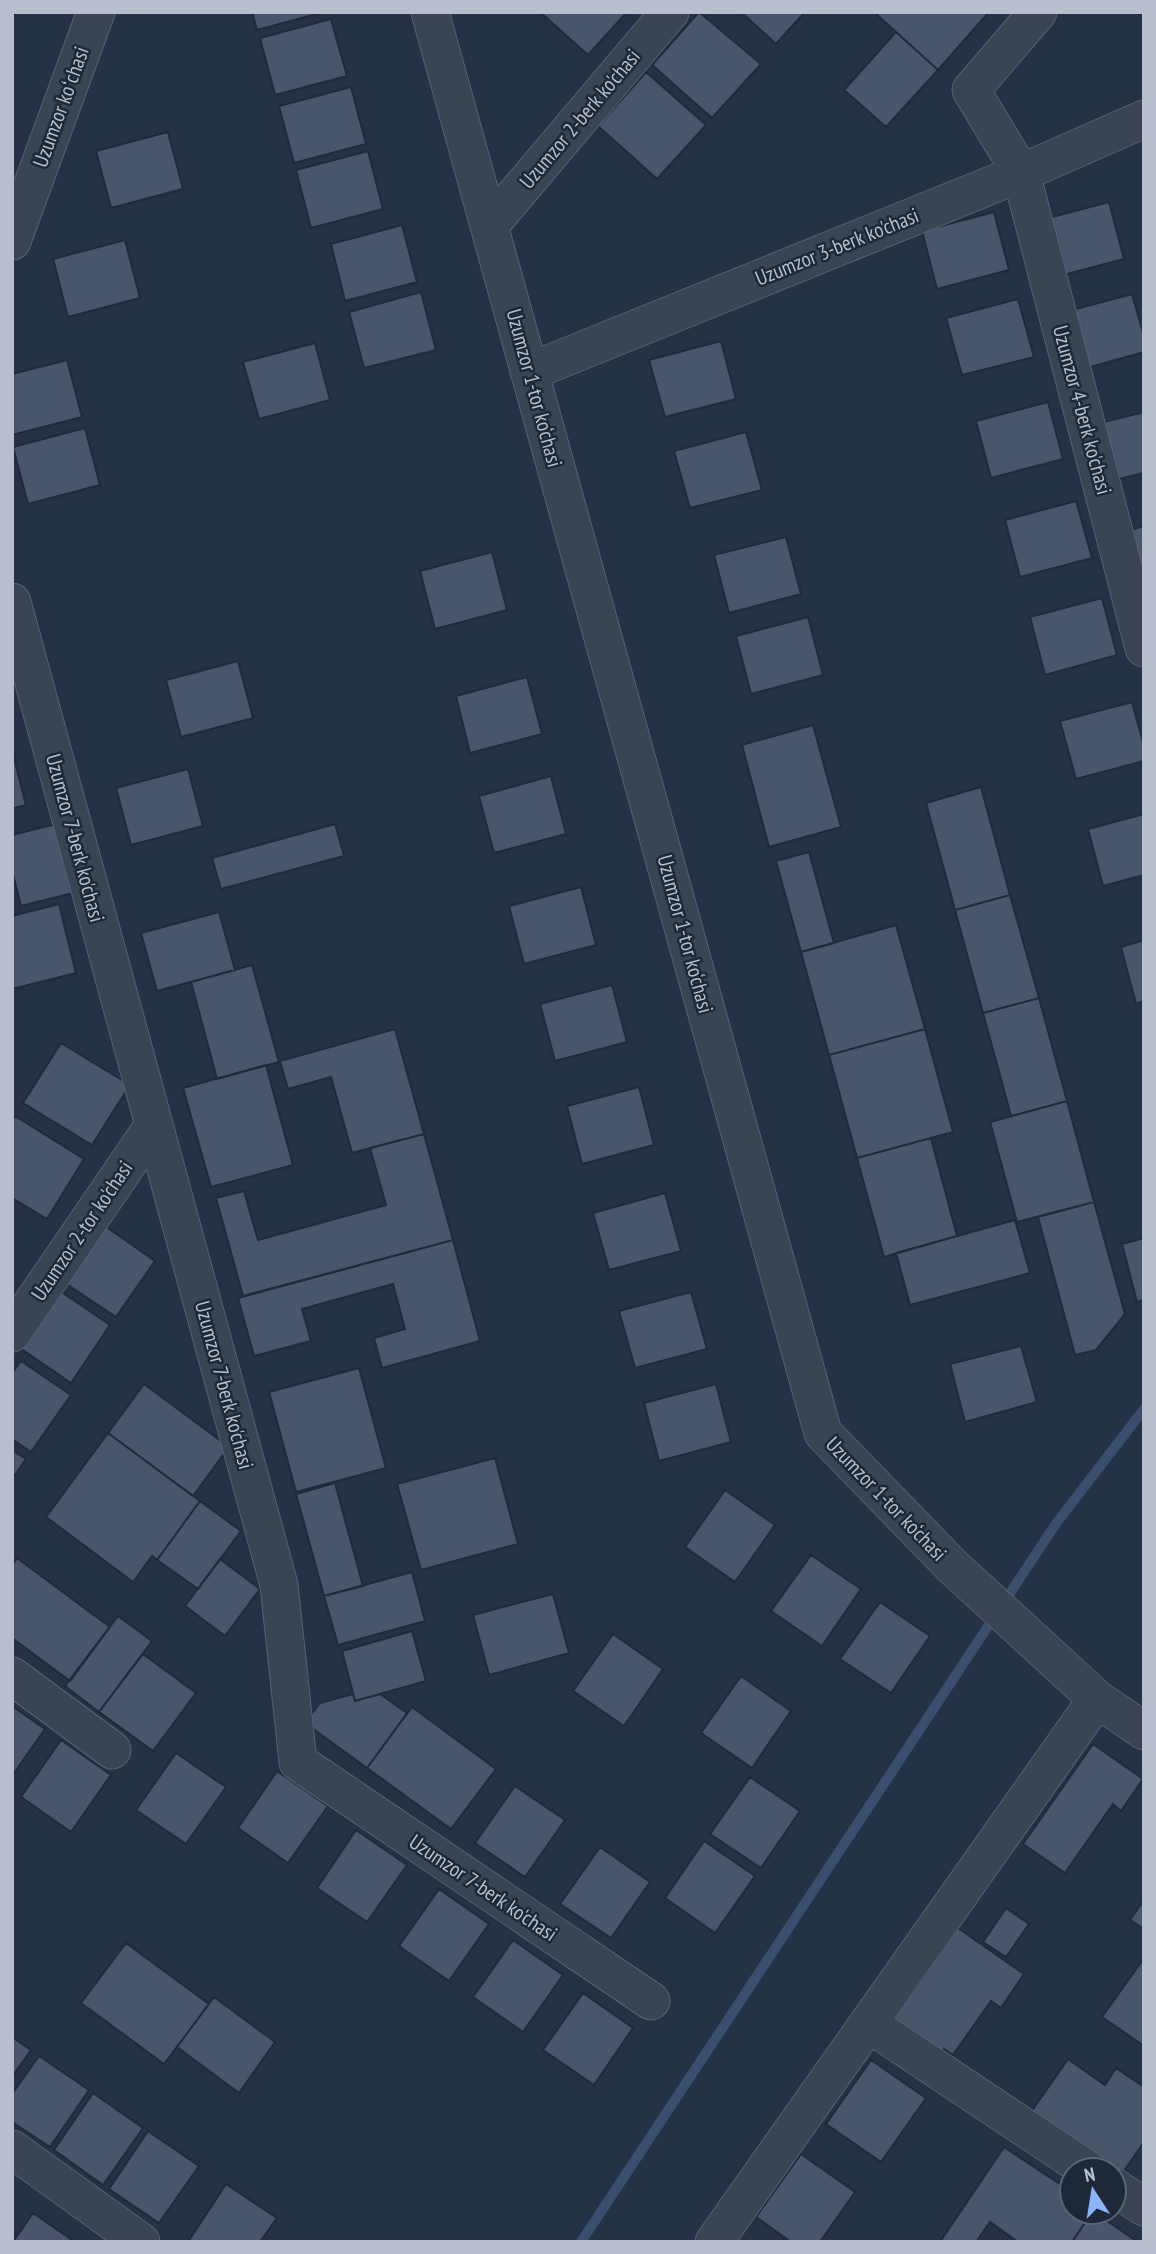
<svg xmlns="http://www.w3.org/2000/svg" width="1156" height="2254" font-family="'PT Sans Narrow',sans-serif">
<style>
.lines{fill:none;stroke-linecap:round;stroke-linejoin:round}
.stream{stroke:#3a4e6d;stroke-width:10}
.building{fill:#49556a;stroke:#212a3b;stroke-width:2}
.street-casing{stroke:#586171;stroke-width:39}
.street{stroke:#3a4453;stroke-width:37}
.labels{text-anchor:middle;stroke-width:5;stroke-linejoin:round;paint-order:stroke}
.street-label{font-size:21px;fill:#b7bfcd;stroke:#1f2839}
</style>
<rect width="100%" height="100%" fill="#253144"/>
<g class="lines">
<path class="stream" d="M581,2242L1055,1525L1144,1409"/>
</g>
<path class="building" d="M252,12H324L257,30Z
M540,12H627L588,55Z
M699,12L761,64L712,118L652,65Z
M741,12H805L776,44Z
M874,12H989L938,70Z
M331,19L347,76L275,95L260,38Z
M896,32L938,70L886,127L844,90Z
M646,72L706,125L657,179L598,126Z
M351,87L366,144L294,163L279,106Z
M168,132L183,189L111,208L96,151Z
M368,151L383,209L311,228L296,170Z
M1109,202L1124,259L1052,278L1037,221Z
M994,212L1009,270L937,289L922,231Z
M402,225L417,282L345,301L331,244Z
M125,240L140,298L68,317L53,259Z
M421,292L436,350L364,368L349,312Z
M1132,294L1144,336V352L1076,371L1061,313Z
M1018,299L1034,357L962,375L946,318Z
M721,341L736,399L665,417L649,360Z
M315,343L330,400L259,419L243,362Z
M67,360L82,417L12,435V374Z
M1048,402L1063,459L991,478L976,421Z
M1144,412V473L1115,480L1100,423Z
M85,428L100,485L28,504L13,447Z
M746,432L762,490L690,508L674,451Z
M1076,501L1092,558L1020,577L1005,520Z
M1144,526V588L1127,531Z
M786,537L801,594L729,613L714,555Z
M492,552L507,610L435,629L420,571Z
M1102,598L1117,655L1045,675L1030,617Z
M808,617L823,675L751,694L736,636Z
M238,661L253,718L181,737L166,680Z
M527,677L542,734L470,753L456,696Z
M1132,702L1144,746V761L1076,779L1060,721Z
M813,725L841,827L769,847L742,745Z
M12,750L26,805L12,809Z
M188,769L203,826L131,845L116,788Z
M551,776L566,834L494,853L479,796Z
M981,787L1010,895L955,910L926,803Z
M1144,814V875L1103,886L1088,829Z
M68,821L85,890L21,906L12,871V835Z
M335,824L344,856L221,889L212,858Z
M809,852L834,943L801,952L776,861Z
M581,887L596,945L524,964L509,906Z
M1010,895L1039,998L983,1013L955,910Z
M59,904L76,973L12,989V916Z
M219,912L235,970L157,991L141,933Z
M896,925L925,1029L829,1055L801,952Z
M1144,940V1001L1136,1004L1121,947Z
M252,965L279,1062L217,1079L191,982Z
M612,985L627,1042L555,1061L540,1004Z
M1039,998L1067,1101L1011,1116L983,1013Z
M395,1029L424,1134L352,1153L331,1077L288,1089L280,1061Z
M925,1029L953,1132L857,1158L829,1055Z
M61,1043L130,1085L92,1145L23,1103Z
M266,1065L293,1165L211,1187L183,1088Z
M639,1087L654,1145L582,1164L567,1106Z
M1067,1101L1094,1202L1017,1222L990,1122Z
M15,1116L84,1159L47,1219L12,1198V1121Z
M424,1134L453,1240L243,1296L216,1198L244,1191L258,1240L386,1205L370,1148Z
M931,1138L957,1236L884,1257L857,1158Z
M665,1193L681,1251L609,1270L593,1213Z
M1094,1202L1125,1314L1096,1350L1075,1355L1038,1217Z
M1015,1220L1030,1273L910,1305L896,1253Z
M105,1226L155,1261L116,1317L65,1283Z
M1144,1238V1300L1137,1302L1122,1244Z
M453,1240L480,1341L382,1368L374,1338L405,1329L393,1284L302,1309L311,1341L254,1356L238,1298Z
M60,1291L110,1325L71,1383L20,1348Z
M691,1292L707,1349L635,1368L619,1311Z
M1021,1346L1037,1402L965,1422L950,1364Z
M21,1361L71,1395L31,1452L12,1439V1373Z
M359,1368L386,1468L296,1492L269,1392Z
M144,1384L229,1447L193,1496L108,1433Z
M716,1384L731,1442L659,1461L644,1403Z
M108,1433L200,1501L157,1560L152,1556L133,1582L46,1517Z
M12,1450L26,1459L12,1479Z
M495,1458L518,1544L421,1570L397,1484Z
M335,1483L363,1586L324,1596L296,1494Z
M725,1490L775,1525L735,1582L685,1547Z
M200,1501L241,1531L198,1589L157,1560Z
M811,1555L861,1589L822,1646L771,1611Z
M17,1558L110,1627L70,1681L12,1638V1565Z
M220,1559L260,1589L225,1636L185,1606Z
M412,1572L425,1621L338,1645L324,1596Z
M553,1594L569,1653L489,1675L473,1615Z
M880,1602L930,1636L891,1693L840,1659Z
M118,1616L152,1641L99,1712L65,1686Z
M412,1631L426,1681L355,1701L342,1651Z
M613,1634L663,1669L624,1726L573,1691Z
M143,1654L196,1693L153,1751L99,1712Z
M741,1676L791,1711L752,1768L701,1733Z
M353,1694L355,1701L380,1694L407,1713L367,1768L305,1723L320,1703Z
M12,1706L45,1729L12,1776Z
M412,1707L496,1769L451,1829L367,1768Z
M61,1740L111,1775L71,1832L21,1797Z
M1093,1744L1143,1779L1121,1811L1113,1804L1065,1873L1023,1844Z
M176,1753L226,1787L186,1844L136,1810Z
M277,1771L328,1806L288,1863L238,1828Z
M750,1777L800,1811L761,1868L710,1834Z
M515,1786L565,1820L525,1877L475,1843Z
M356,1830L407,1865L367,1922L317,1888Z
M704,1841L755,1876L715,1933L665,1898Z
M600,1847L650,1882L611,1938L560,1904Z
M439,1889L489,1924L449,1981L399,1946Z
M1144,1900V1929L1130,1920Z
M1006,1908L1029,1924L1006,1957L983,1942Z
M958,1928L1024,1974L1001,2008L991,2001L953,2055L944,2049L940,2056L891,2023Z
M513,1940L563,1975L523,2032L473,1997Z
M126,1943L209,2004L164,2064L81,2003Z
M1144,1958V2046L1102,2017Z
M583,1993L633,2028L594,2085L543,2050Z
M214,1997L275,2042L239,2093L177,2047Z
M12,2037L31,2050L12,2077Z
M39,2056L89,2090L50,2147L12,2122V2094Z
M1068,2059L1105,2085L1116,2068L1144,2087V2142L1119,2178L1114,2170H1107L1029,2115Z
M871,2060L926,2098L881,2162L826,2124Z
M93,2093L143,2128L103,2185L54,2150Z
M148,2131L199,2166L159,2223L109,2189Z
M1004,2147L1072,2192V2212H1092L1072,2242H1018L990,2222L976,2242H940Z
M801,2154L855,2192L820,2242H791L756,2217Z
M226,2184L277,2218L260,2242H188Z
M1092,2212H1094L1138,2242H1072Z
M33,2213L75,2242H13Z"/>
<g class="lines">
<g class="street-casing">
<path id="street" d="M430,12L823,1433L952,1566L1097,1699L1144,1731
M1038,12L971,90L1021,173L1144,648
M490,225L670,12
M12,241L96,12
M529,372L1021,173L1144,119
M12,602L279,1585L298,1762L651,2001
M12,1333L152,1128
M12,1676L112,1750
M868,2023L1088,2170
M12,2149L141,2242
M1114,2187L1144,2207
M714,2242L1097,1699"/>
</g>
<use href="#street" class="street"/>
</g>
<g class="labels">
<g class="street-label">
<text transform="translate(61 107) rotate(-70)" y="7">Uzumzor koʻchasi</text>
<text transform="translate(580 119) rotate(-50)" y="7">Uzumzor 2-berk ko'chasi</text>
<text transform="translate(837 247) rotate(-22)" y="7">Uzumzor 3-berk ko'chasi</text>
<text transform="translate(534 388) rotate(75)" y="7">Uzumzor 1-tor ko‘chasi</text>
<text transform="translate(1082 410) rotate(75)" y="7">Uzumzor 4-berk ko'chasi</text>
<text transform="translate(75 838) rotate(75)" y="7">Uzumzor 7-berk ko'chasi</text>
<text transform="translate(685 934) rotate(75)" y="7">Uzumzor 1-tor ko‘chasi</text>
<text transform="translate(82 1231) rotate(-56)" y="7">Uzumzor 2-tor ko'chasi</text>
<text transform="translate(224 1385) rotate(75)" y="7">Uzumzor 7-berk ko'chasi</text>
<text transform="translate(886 1499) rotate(46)" y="7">Uzumzor 1-tor ko‘chasi</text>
<text transform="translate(483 1888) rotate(34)" y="7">Uzumzor 7-berk ko'chasi</text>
</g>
</g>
<rect width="1156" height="2254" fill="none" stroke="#b7bfcd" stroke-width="28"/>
<g transform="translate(1093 2191) rotate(348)"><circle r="33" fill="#1f2839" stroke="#5c6474" stroke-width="2"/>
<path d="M0-5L12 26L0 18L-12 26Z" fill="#8cb4fd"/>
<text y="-10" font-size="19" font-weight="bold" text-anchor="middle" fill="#b7bfcd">N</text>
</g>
</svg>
